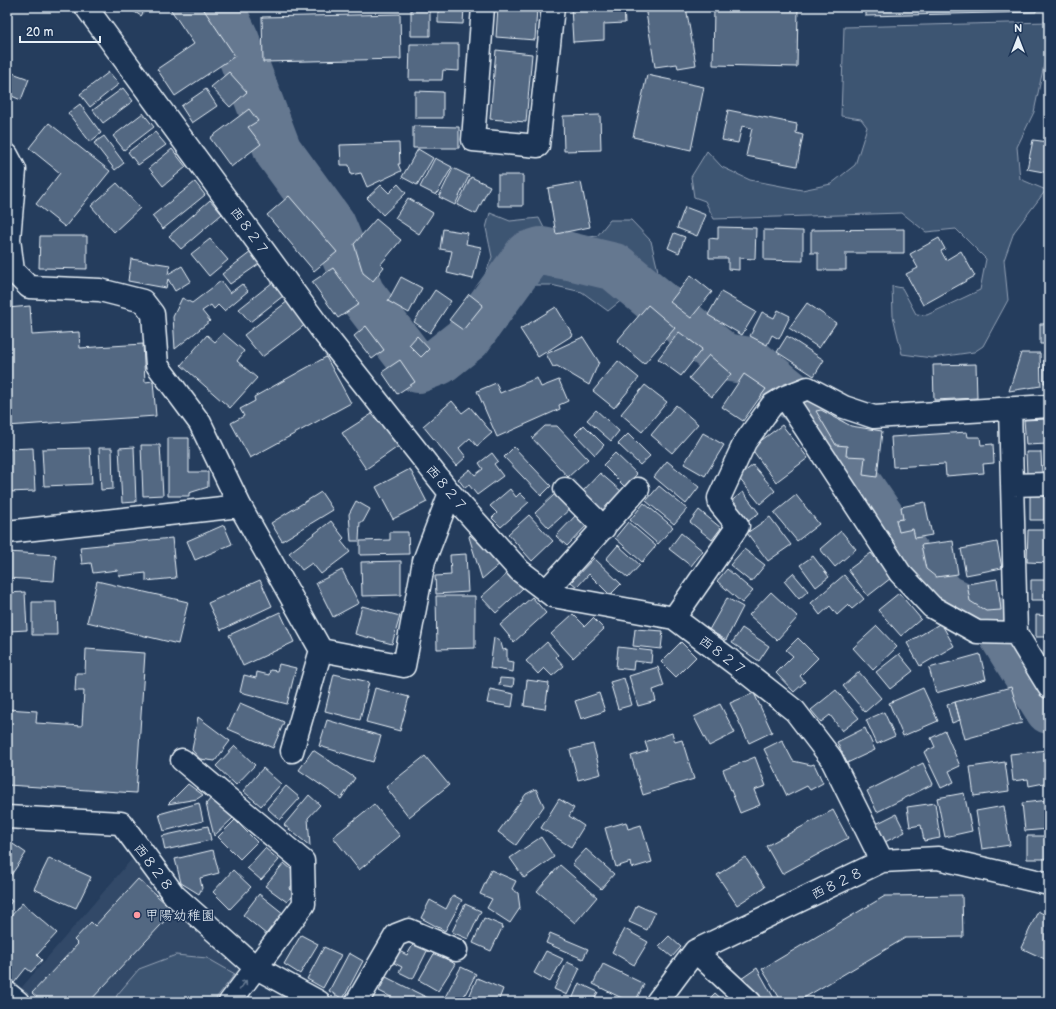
<svg xmlns="http://www.w3.org/2000/svg" width="1056" height="1009" font-family="'Balsamiq Sans','Klee One',sans-serif">
<style>
.built{fill:#334a68}
.green{fill:#3e5472;stroke:#93a2b5}
.lines{fill:none;stroke-linecap:round;stroke-linejoin:round}
.river{stroke:#657890;stroke-width:48}
.building{fill:#536782;stroke:#e8f1f8}
.minor-casing{stroke:#e8f1f8;stroke-width:25}
.minor{stroke:#1d3557;stroke-width:22}
.oneway{stroke:#64778f}
.poi-dot{fill:#ff9aa2;stroke:#1d3557;stroke-width:1.5}
.labels{text-anchor:middle;stroke-width:3;stroke-linejoin:round;paint-order:stroke}
.street-label{font-size:14px;fill:#e8f1f8;stroke:#1d3557}
.poi-label{font-size:14px;fill:#e8f1f8;stroke:#1d3557;text-anchor:start}
</style>
<rect width="100%" height="100%" fill="#253d5d"/>
<filter id="ink" filterUnits="userSpaceOnUse"><feTurbulence type="fractalNoise" baseFrequency=".025" numOctaves="2"/><feDisplacementMap in="SourceGraphic" scale="8" xChannelSelector="R" yChannelSelector="G"/><feConvolveMatrix kernelMatrix="1 2 1 2 8 2 1 2 1" color-interpolation-filters="sRGB"/></filter>
<g filter="url(#ink)">
<path class="built" d="M131,860L246,969L221,1002H28L17,993Z"/>
<path class="green" d="M1049,22V41L1034,112L1017,147L1020,179L1046,190L1014,232L1004,260L1008,300L983,346L974,352L932,358L902,354L893,316L892,286L902,288L916,314L927,315L980,290L986,259L956,229L926,232L902,213L714,219L705,201L694,197L691,177L707,151L722,167L750,180L802,190L831,184L855,165L867,127L861,119L841,116L844,27Z
M490,213L510,221L539,218L548,236L558,241L597,236L610,220H631L651,241L658,271L608,311L582,292L551,285H530L502,298L486,285L485,275L492,257L486,228Z
M176,955L207,958L235,974L213,1002H115L117,995L139,969Z"/>
<g class="lines">
<path class="river" d="M220,7L236,41L278,151L332,225L361,294L418,369L439,361L468,338L528,255L541,251L569,256L615,267L724,357L750,361L804,405L916,569L945,598L994,621L1049,710"/>
</g>
<path class="building" d="M127,7H147L141,16Z
M169,7H202L235,56L175,96L157,69L194,44Z
M411,7H430V36H411Z
M438,7H464L463,24L438,23Z
M498,7H537L535,40L496,37Z
M571,7H624L625,23L604,24V40L573,42Z
M645,7H686L696,65L678,68L677,64L655,67Z
M714,7H798L797,67L713,65Z
M866,7H1036V12L866,16Z
M400,14L401,59L263,62L262,17Z
M410,44H459V71L443,70L442,80H409Z
M496,50L532,54L526,122L490,119Z
M7,71L29,79L21,100L7,94Z
M109,72L119,84L90,107L80,94Z
M229,72L247,92L230,107L211,87Z
M647,75L704,87L691,150L633,137Z
M123,88L133,101L103,123L93,110Z
M206,89L217,106L192,123L181,106Z
M415,91L443,92V118H415Z
M80,104L101,133L90,142L68,113Z
M249,109L258,121L248,127L261,144L231,167L210,138Z
M728,110L797,124L796,133L803,135L797,166L746,156L752,128L742,126L738,143L722,140Z
M143,113L154,127L124,150L113,136Z
M600,115L601,150L564,151L563,116Z
M49,123L110,171L65,227L36,204L60,173L29,148Z
M413,126L459,127V148H413Z
M155,132L166,145L138,165L128,152Z
M104,136L124,163L115,170L94,143Z
M1033,140L1049,142V173L1027,169Z
M399,143L400,164H398L401,171L367,187L361,173L351,175L349,165H341L340,145Z
M172,149L186,167L163,186L149,168Z
M418,149L433,158L417,185L402,177Z
M435,158L452,167L436,195L420,187Z
M453,168L469,176L455,205L439,197Z
M498,175H523V206H498Z
M471,177L490,186L476,214L457,205Z
M195,182L205,195L163,229L152,216Z
M581,182L590,227L556,234L548,188Z
M117,183L140,208L114,232L91,206Z
M398,184L406,193L383,215L367,198L381,185L389,193Z
M289,196L337,252L314,271L267,215Z
M408,198L433,213L419,234L395,218Z
M210,200L222,214L181,249L169,236Z
M685,207L706,215L697,236L677,228Z
M376,219L401,240L381,264L384,267L373,281L363,273L354,244Z
M718,227L756,228L755,259L739,258V270L728,269V258H709V238L718,239Z
M443,229L468,233L466,244L481,247L473,279L447,273L452,251L440,249Z
M904,229V253H846V270H818V253H811V230Z
M764,230L803,231V261L764,260Z
M674,233L685,237L679,253L668,248Z
M40,236H87V269L39,268Z
M939,238L945,249L941,251L946,260L961,251L975,276L923,305L906,274L918,268L910,254Z
M210,239L228,260L209,276L191,254Z
M251,252L259,264L230,284L222,274Z
M131,259L170,265L168,274L182,266L191,281L175,291L168,279L166,288L128,281Z
M333,268L359,304L338,318L312,282Z
M691,275L712,292L691,318L670,302Z
M401,277L422,288L409,313L388,301Z
M221,281L230,293L242,284L248,291L224,311L218,305L214,309L211,305L202,311L210,321L175,349L173,317L182,298L192,303Z
M273,282L283,296L250,322L239,309Z
M435,290L451,301L430,333L414,322Z
M721,292L756,312L742,335L708,315Z
M469,294L483,305L463,330L449,320Z
M288,301L306,324L262,357L244,335Z
M807,303L836,323L819,348L789,328Z
M648,305L675,328L644,364L617,341Z
M30,306L32,335L79,332L80,348L143,344L145,382L153,381L156,416L7,426V308Z
M556,307L573,335L538,357L520,329Z
M778,310L790,316L779,339L772,335L767,345L750,336L762,312L774,318Z
M1040,324H1049V344H1040Z
M366,326L384,350L372,359L354,336Z
M679,332L702,349L681,376L658,359Z
M223,333L244,351L237,361L257,378L230,408L181,365L207,335L215,342Z
M417,336L429,349L421,357L409,345Z
M787,336L824,360L814,376L777,352Z
M583,337L599,362L589,385L557,366L553,367L546,354Z
M1021,353H1040L1041,386L1009,391Z
M1044,354H1049V383H1044Z
M709,355L731,374L712,397L689,378Z
M326,357L351,403L250,458L231,423L244,416L240,409L255,401L254,397Z
M400,360L415,382L397,394L382,372Z
M618,361L639,378L614,408L593,391Z
M976,364L977,398L934,400L933,365Z
M744,374L766,389L743,421L722,407Z
M537,378L541,387L559,380L568,401L559,405L560,409L497,437L477,391L496,383L500,393Z
M645,385L667,402L642,432L621,414Z
M452,401L462,413L470,407L492,433L477,446L470,438L459,448L466,457L456,466L423,426Z
M676,405L698,424L672,453L651,435Z
M596,410L619,431L611,441L587,420Z
M821,410L851,426L882,431L877,477L863,475L865,457L846,456L847,446L836,445L816,411Z
M375,412L399,446L366,469L342,433Z
M1047,419L1048,444L1026,445L1024,420Z
M584,425L604,445L595,455L575,434Z
M782,425L808,458L776,482L751,448Z
M545,426H557L588,459L568,477L532,438Z
M967,432L968,437H980L981,445L993,444L994,463L983,464L984,473L946,476L945,464L893,467L891,437Z
M703,433L724,445L705,476L684,464Z
M628,434L650,456L640,465L618,444Z
M168,438H189V472H208V487L189,493V496H168Z
M141,445H160L163,495L143,496Z
M134,447L136,502L122,503L119,448Z
M514,447L551,486L541,496L504,457Z
M33,448L35,491L7,492V449Z
M90,448L92,484L44,486L42,449Z
M99,448H112L113,489L101,490Z
M1026,452H1041L1042,474L1027,475Z
M492,453L498,461L494,464L503,476L477,495L469,485L465,488L458,479L470,469L475,475L483,469L479,463Z
M615,453L637,474L625,487L603,465Z
M667,461L699,487L686,504L654,477Z
M753,465L775,491L760,504L738,477Z
M410,469L427,502L393,519L376,487Z
M600,473L621,491L602,511L582,492Z
M659,486L687,509L674,524L646,501Z
M510,489L516,497L520,493L529,502L501,527L492,518L497,513L490,506Z
M321,492L333,510L282,541L271,523Z
M557,492L572,507L549,528L535,513Z
M743,492L759,513L746,523L730,502Z
M796,495L819,524L797,541L774,513Z
M1030,496H1044V520H1030Z
M356,501L370,509L363,522H360L359,541H351L349,514Z
M925,502L932,535L915,538L913,529L899,532L896,520L903,519L901,507Z
M644,503L673,527L658,544L630,520Z
M699,510L721,528L712,540L690,522Z
M578,513L589,523L567,546L556,536Z
M529,515L553,541L532,561L508,534Z
M770,517L791,545L768,561L747,533Z
M331,521L344,538L341,541L350,552L321,574L312,563L302,570L289,553Z
M628,522L656,546L642,562L615,538Z
M224,525L232,544L195,560L187,541Z
M1028,530H1049V563L1027,562Z
M841,531L856,549L835,567L820,549Z
M390,532H408L409,554L360,555V541L390,540Z
M681,533L703,551L691,566L669,549Z
M470,535L501,563L482,579L469,537Z
M172,538L176,578L146,581V573L119,576L118,570L93,573L91,563L82,564L80,547Z
M953,541L958,574L936,577L926,569L921,545Z
M997,542L1002,568L966,575L961,549Z
M618,545L640,565L628,578L606,559Z
M744,549L765,565L751,582L730,565Z
M7,552L56,555L54,581L7,578Z
M871,553L891,578L868,596L848,570Z
M466,554L468,592L436,594L435,576L451,575L450,555Z
M813,556L829,577L816,587L800,565Z
M594,558L621,584L610,595L589,574L577,587L571,582Z
M401,561V595L362,596L361,562Z
M727,569L753,591L742,603L717,581Z
M342,570L359,603L333,617L316,583Z
M508,573L523,588L496,613L481,597Z
M793,573L808,591L799,599L784,581Z
M844,575L864,599L852,609L848,605L837,615L830,606L820,615L811,603Z
M997,579L1001,610L986,611L970,601L967,584Z
M260,580L272,606L221,630L208,603Z
M1031,580H1049V600H1031Z
M97,581L188,602L178,644L87,622Z
M25,592L27,630L9,631L7,593Z
M771,592L798,617L777,640L749,615Z
M899,593L921,619L901,636L878,610Z
M436,596H475V648L437,649Z
M532,597L546,613L514,642L500,625Z
M727,598L743,607L726,640L709,630Z
M32,602H56L57,635H32Z
M362,606L400,616L392,644L355,634Z
M280,612L294,642L243,666L229,635Z
M573,614L585,626L593,618L604,629L573,658L551,634Z
M1036,615L1049,616V637H1036Z
M941,623L954,646L920,666L907,643Z
M877,626L897,647L873,670L853,648Z
M742,628L769,646L759,661L732,643Z
M635,629L663,631L661,649L633,646Z
M494,637L501,643L503,650L507,649V661L514,662L513,672L490,668Z
M798,638L818,658L800,676L805,682L794,692L776,673L793,656L786,650Z
M547,642L558,655L556,657L564,666L552,676L544,668L538,674L526,661Z
M681,642L696,657L676,677L661,662Z
M618,647L652,651L651,663L634,661L633,670L616,668Z
M86,649L145,653L136,793L7,785V709L37,711L36,723L82,726L84,691H75L76,673H85Z
M899,654L913,671L890,689L876,672Z
M980,654L986,679L936,693L929,668Z
M279,664L296,668L287,704L240,692L244,675L256,678L257,672L269,675L270,670L277,671Z
M658,667L664,686L653,690L656,701L638,706L629,676Z
M859,672L881,698L865,712L843,686Z
M334,674L369,682L360,720L325,711Z
M500,678L514,679L513,687L499,685Z
M624,678L632,705L618,709L610,682Z
M527,680L549,683L545,709L524,706Z
M1011,687L1022,723L965,739L955,702Z
M375,688L409,697L400,731L366,722Z
M923,688L938,721L903,736L889,703Z
M490,689L514,694L512,707L487,703Z
M836,690L859,718L842,731L830,715L821,722L811,710Z
M599,693L605,711L581,719L575,701Z
M754,693L772,732L749,743L730,703Z
M955,702L960,720L952,723L947,705Z
M240,703L284,722L273,748L228,729Z
M720,704L735,733L709,746L694,717Z
M884,712L895,736L877,744L866,720Z
M198,717L230,741L215,761L200,759L192,750Z
M327,720L381,736L373,762L319,746Z
M865,728L875,750L847,763L837,742Z
M945,731L960,766L949,771L954,782L941,788L924,752L935,747L931,738Z
M672,733L675,742L682,740L694,779L643,795L631,756L648,751L645,742Z
M782,740L793,761L811,765L814,764L823,783L810,790L807,786L787,796L764,749Z
M593,744L601,774L578,780L570,750Z
M235,746L255,765L236,785L216,766Z
M313,750L355,778L341,799L299,770Z
M1047,750L1049,758V782L1029,786L1028,779L1013,781L1010,754Z
M425,756L449,785L409,817L386,787Z
M755,757L766,786L754,790L760,805L740,813L723,770Z
M1005,762L1009,791L974,796L970,767Z
M923,763L933,784L877,812L867,791Z
M263,768L281,784L261,806L243,791Z
M188,784L203,795L197,799L168,804Z
M286,786L300,798L280,820L267,808Z
M536,789L544,806L516,845L498,832L526,794Z
M964,793L972,831L945,837L937,798Z
M309,795L320,805L308,818L310,846L284,825Z
M211,798L233,818L214,836L206,804Z
M559,799L574,808L569,816L584,826L571,847L541,828Z
M1049,800V829L1025,831L1022,803Z
M199,803L203,821L164,831L159,814Z
M935,803L940,838L924,841L921,825L910,827L907,807Z
M374,804L400,836L359,870L333,837Z
M1004,806L1010,845L982,849L976,811Z
M833,810L848,838L782,874L766,846Z
M896,814L905,832L885,842L876,824Z
M235,820L257,842L240,859L218,837Z
M626,822L628,829L641,825L652,862L632,868L631,862L616,867L605,828Z
M208,826L211,840L165,850L162,836Z
M1027,836H1049V859H1027Z
M541,837L554,857L524,878L510,858Z
M7,840L26,853L9,878L7,877Z
M265,848L279,860L261,880L247,868Z
M586,849L614,874L601,889L572,864Z
M213,850L219,873L200,878L202,888L199,894L181,883L175,859Z
M745,857L765,887L737,905L717,875Z
M49,858L91,877L76,908L34,889Z
M284,863L299,876L289,889L294,893L287,902L265,886Z
M560,865L597,897L575,923L537,891Z
M233,870L251,887L230,909L213,892Z
M491,870L516,881L512,889L518,893L520,908L510,923L487,908L492,899L480,894Z
M138,879L174,911L89,1002H42L32,993L78,944L74,940L91,922L95,926Z
M259,894L284,914L267,935L243,915Z
M453,895L462,900L445,931L421,918L430,900L446,909Z
M962,895L963,937L905,938L797,1002H782L762,969L885,896Z
M7,897L12,901L7,908Z
M22,903L57,933L37,955L42,960L31,972L26,968L14,983L7,977V921Z
M465,904L481,911L468,939L452,932Z
M637,905L655,913L647,930L629,922Z
M1038,911L1049,917V961L1021,948Z
M484,918L503,926L491,951L473,943Z
M625,929L648,942L634,965L612,952Z
M550,933L588,949L583,959L546,943Z
M301,935L318,944L300,974L284,964Z
M669,936L681,947L672,957L659,946Z
M414,943L428,949L413,979L399,972L402,967L394,963L399,951L407,955Z
M324,947L341,955L323,988L307,979Z
M546,951L563,959L550,982L534,973Z
M435,952L455,964L438,991L419,980Z
M349,953L363,961L343,999L329,991Z
M567,962L580,968L567,995L554,989Z
M603,964L644,984L635,1002H630L593,984Z
M461,967L476,974L461,1002H454L445,997Z
M757,968L776,1002H764L741,979Z
M386,977L432,1000L431,1002H393L395,999L379,991Z
M477,978L503,989L498,1002H467Z
M579,983L598,992L593,1002H571Z
M715,993L725,1002H706Z
M604,999L612,1002H603Z"/>
<g class="lines">
<g class="minor-casing">
<path id="minor" d="M86,7L323,332L450,493L520,571L553,596L674,618L738,666L795,711L831,758L882,861
M483,7L473,140L538,146L553,7
M7,155L15,170L9,239L13,271L29,287L100,290L143,301L153,314L157,365L200,423L240,506L321,650L404,666L424,561L450,493
M785,397L900,573L932,607L977,632L1016,633
M1010,408L1016,633L1049,687
M1012,485L1049,484
M565,489L604,528
M7,532L240,506
M546,591L638,489
M674,618L738,526L720,504L719,498L745,442L772,405L785,397L808,388L844,407L874,417L1049,406
M292,751L321,650
M182,760L303,861L304,904L230,1002
M7,817L121,823L174,895L255,967L319,1002
M695,951L750,1002
M7,993L18,1002
M357,1002L396,935L409,930L456,950
M657,1002L695,951L882,861L938,858L1049,884"/>
</g>
<use href="#minor" class="minor"/>
</g>
<defs><path id="oneway-shaft" d="M-6 0H5M1.5-3L5.5 0L1.5 3" fill="none" stroke-width="1.6" stroke-linecap="round" stroke-linejoin="round"/></defs>
<use class="oneway" href="#oneway-shaft" transform="translate(243 985) rotate(-54)"/>
</g>
<circle class="poi-dot" cx="137" cy="915" r="4"/>
<g class="labels">
<g class="street-label">
<text transform="translate(250 231) rotate(54)" y="5">西８２７</text>
<text transform="translate(447 488) rotate(50)" y="5">西８２７</text>
<text transform="translate(723 655) rotate(37)" y="5">西８２７</text>
<text transform="translate(154 867) rotate(53)" y="5">西８２８</text>
<text transform="translate(837 883) rotate(-26)" y="5">西８２８</text>
</g>
<g class="poi-label">
<text x="145" y="920">甲陽幼稚園</text>
</g>
</g>
<rect width="1056" height="1009" fill="none" stroke="#1d3557" stroke-width="24"/>
<rect x="12" y="12" width="1032" height="985" fill="none" stroke="#e8f1f8" stroke-width="1.5" filter="url(#ink)"/>
<g transform="translate(1018 38)" stroke="#1d3557" stroke-width="3" paint-order="stroke">
<path d="M0-3L7 15L0 10L-7 15Z" fill="#e8f1f8"/>
<text y="-6" font-size="11" font-weight="bold" text-anchor="middle" fill="#e8f1f8">N</text>
</g>
<path d="M20 36v6h80v-6" fill="none" stroke="#e8f1f8" stroke-width="2"/>
<text x="26" y="36" font-size="12" fill="#e8f1f8" stroke="#1d3557" stroke-width="3" paint-order="stroke">20 m</text>
</svg>
